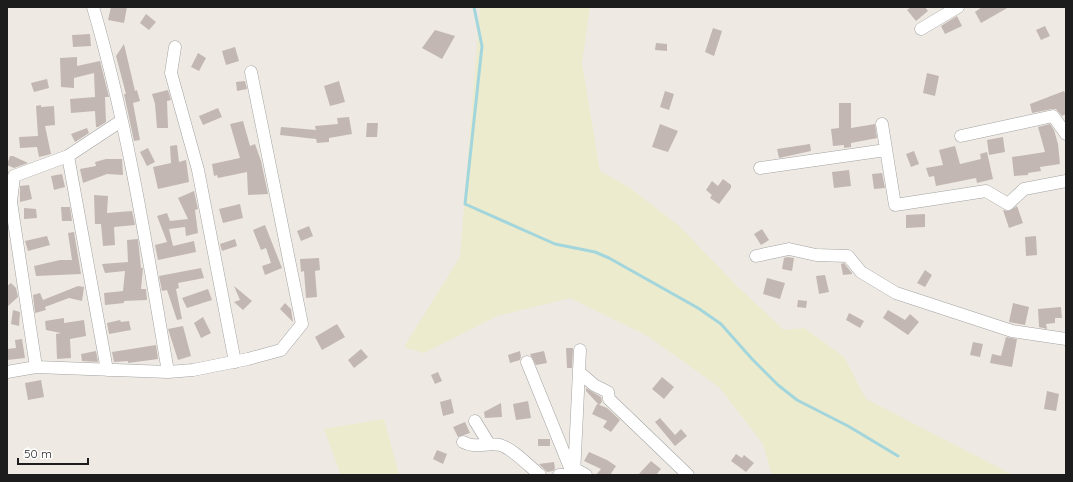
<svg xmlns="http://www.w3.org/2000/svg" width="1073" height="482" font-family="Quicksand,sans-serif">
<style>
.farmland{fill:#edebcd}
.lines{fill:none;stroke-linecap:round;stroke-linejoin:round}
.stream{stroke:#a2d6dc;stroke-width:3}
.building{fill:#c2b7b2}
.minor-casing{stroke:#a3a3a3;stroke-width:13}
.minor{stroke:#fff;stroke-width:12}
</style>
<rect width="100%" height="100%" fill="#eee9e2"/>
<path class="farmland" d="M480,7H590L582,63L600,171L630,188L679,226L737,286L784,330L804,328L844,357L866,399L1013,475H772L763,444L719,387L646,335L570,298L497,316L424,353L404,347L460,257Z
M384,419L399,475H341L324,429Z"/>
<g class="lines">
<path class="stream" d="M474,7L482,46L465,204L555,244L595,252L609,258L698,308L721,324L752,359L778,385L797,400L848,426L898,456"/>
</g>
<path class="building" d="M111,7H127L124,23L108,20Z
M911,7H925L928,11L916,21L907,10Z
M982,7H1009L981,23L975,12Z
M146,14L156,22L149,30L140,23Z
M957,16L962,26L945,34L941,26Z
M1045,26L1050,36L1041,40L1036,30Z
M713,28L722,31L714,56L705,52Z
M435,30L455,36L442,59L422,48Z
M90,34L91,46L73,47L72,35Z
M656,43L667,44V51L655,50Z
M124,44L135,91L137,90L140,101L133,103L140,140L134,141L124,94H126L116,56Z
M235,47L239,61L226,65L222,51Z
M198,53L206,58L199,71L191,67Z
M77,57V66L100,61L109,97H105L106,122L98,127H96L95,111L71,113L70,99L95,97L94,73L74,78V88L61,87L60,58Z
M927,73L939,76L935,96L923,93Z
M47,79L49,88L34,92L31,83Z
M245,81L247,89L237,91L236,82Z
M339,81L345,102L330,106L324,86Z
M168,90L171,100L167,101L168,128H157L155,104L152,94Z
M665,91L674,94L669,110L660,107Z
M1064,91L1066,96V114L1062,116L1056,109H1052L1032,113L1030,104Z
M839,103H851V128L875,124L877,138L851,143V147L844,148V145L833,146L831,129L839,128Z
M41,105V107L54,106L55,125L45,126L51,154L39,157L37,147L20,148L19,137L38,136L36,106Z
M218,108L222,117L203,125L199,116Z
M349,117L352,134L329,138V142L317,143L316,139L280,135L281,127L316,130L315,126L338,124L337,118Z
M243,121L250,146L255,144L261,161L268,194L248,195L247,172L218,178L217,175L214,176L212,164L240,158L230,124Z
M367,123H378L377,137H366Z
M660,124L678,131L668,152L652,147Z
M1050,124L1054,130L1058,144L1060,164L1040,167L1041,171L1028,173V175L1014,176L1012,157L1045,152L1038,127Z
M87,128L89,133L75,142L71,134Z
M1003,137L1005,152L989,155L987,140Z
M810,144L811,151L779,158L777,149Z
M177,145L179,162L186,160L189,182L158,189L153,167L171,163L170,146Z
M955,146L960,164L981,159L980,154L987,152L993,179L977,183L976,178L936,186L934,176L929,177L926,168L943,165L939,150Z
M148,148L155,162L147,166L140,152Z
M914,151L919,164L911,167L906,154Z
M10,156H13L28,163L14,168L7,165Z
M106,159H122L123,175L107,174L83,183L80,169L96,166L95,162Z
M849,170L851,186L834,188L832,172Z
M882,173L885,188L874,189L872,174Z
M62,174L65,187L54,190L51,176Z
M723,179L731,185V188L719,204L710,198L712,195L706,190L712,181L718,186Z
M29,185L32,199L20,202V186Z
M194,191L198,209L195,210L198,233L186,236L185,227L169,229L173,246L194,241L196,252L158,260L155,245L167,242L157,216L167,213L170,221L188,219L178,198Z
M94,195L108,196L107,213L132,211L135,225L114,227L115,245L103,246L101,224H95Z
M240,204L243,218L223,223L219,209Z
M1017,206L1023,223L1009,228L1003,210L1009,211Z
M61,207H70L72,221H62Z
M24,208L36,209L37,218L24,219Z
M925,214V227L906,228V215Z
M265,225L282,268L265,275L262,266L271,263L266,248L261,250L253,230Z
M309,226L313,236L301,241L297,231Z
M762,229L769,240L761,245L754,234Z
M74,232L81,274L36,276L34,266L60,260H72L68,233Z
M47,236L50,245L28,251L25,241Z
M1036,236L1037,255L1026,256L1025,237Z
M138,239L141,268H143L141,289H146L147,300L124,301V303L105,305L104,293L123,291L125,271L105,273L102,264L128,262L127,240Z
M235,239L237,246L222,251L220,244Z
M787,257L794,258L792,271L782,269L784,258Z
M319,258L320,270L315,271L317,297L306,298L304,271L301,272L300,259Z
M844,263L852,273V274L843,275L841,264Z
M201,268L204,278L178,283L179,288L176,289L182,319L177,320L167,290L162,291L159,276Z
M925,270L932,275L925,287L917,283Z
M825,275L829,292L819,294L816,276Z
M767,278L785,283L780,299L763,294Z
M11,283L16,288L18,297L7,307V286Z
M78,286L84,287L82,301L69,298L45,307L46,310L35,313L33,295L40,293L43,300Z
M234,286L252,301L243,310L234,302L240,300Z
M208,289L212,300L187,308L182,298Z
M798,300L807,301L806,308L797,307Z
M285,303L291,309L293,322L280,309Z
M1013,303L1029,307L1025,325L1009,322Z
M1061,307L1062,318H1055V323L1046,324L1047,329L1039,327L1038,309Z
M13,310L20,312L19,326L11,324Z
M888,310L905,320L910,314L919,322L908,335L883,318Z
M849,313L864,321L860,328L846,320Z
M203,317L211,333L201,338L194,323Z
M64,318V323L84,320L86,336L70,339L71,358L57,359L56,334L61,333L46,330L45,321Z
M120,320L121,322L129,321L131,330L109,334L107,323Z
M337,324L345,337L322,350L315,337Z
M183,326L191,356L178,360L168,329Z
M1006,337L1017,339L1012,367L990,363L992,354L1001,356Z
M22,339L25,358L7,360V349L16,348L15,340Z
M973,342L983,344L980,357L970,355Z
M156,345L158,359L128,363V361L114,362L112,352Z
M566,348H573L572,368H567Z
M361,349L368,357L354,368L348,360Z
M96,351L98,362L82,361L81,354Z
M520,351L521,357L520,360L510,363L508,355Z
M544,351L547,363L536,365L530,354Z
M438,372L442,381L435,384L431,375Z
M662,377L674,387L664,399L652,389Z
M41,380L44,397L28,400L25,383Z
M586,388L601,397L602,402L599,405L586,391Z
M1047,391L1059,394L1056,411L1044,409Z
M451,399L454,413L443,416L440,402Z
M528,401L531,418L516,420L513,404Z
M501,403L502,417L485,418L484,412Z
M597,404L607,408L620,420L611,432L603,427L607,421L592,414Z
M660,418L675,435L681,429L687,436L675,446L655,422Z
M465,422L470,433L458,437L453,427Z
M538,439H550V446H538Z
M437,450L447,454L443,464L433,459Z
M589,452L607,460L616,466L610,475H596L601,469L584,461Z
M736,454L742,458L744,455L754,463L746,472L731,461Z
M651,461L661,469L656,475H638Z
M554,462L555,469L553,471L547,472L539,464Z"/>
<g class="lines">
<g class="minor-casing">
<path id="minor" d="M93,7C128,126 147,249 168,372
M921,29L958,7
M175,47L171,73L198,170L235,362
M882,124L895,205L986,191L1008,204L1024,189L1066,181
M961,136L1053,116L1066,134
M68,156L107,370
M760,168L886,150
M756,256L789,249L816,255L848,256L861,272L896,293L1012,331L1066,339
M527,362L573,475
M36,367L11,202L14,176L68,156L121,121
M7,372L36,367L168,372L193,370L248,359L281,350L302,324L251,72
M579,372L594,385L608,392L609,399L688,475
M475,421L489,444
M463,442C476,449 487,442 500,445C512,448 530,467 540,475
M575,469L586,475
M559,475H563
M574,475L580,350"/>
</g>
<use href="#minor" class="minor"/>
</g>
<rect width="1073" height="482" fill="none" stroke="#1c1c1c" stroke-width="16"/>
<path d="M18 458v6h70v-6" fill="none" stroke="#1c1c1c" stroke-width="2"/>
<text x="24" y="458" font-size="12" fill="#1c1c1c" stroke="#ffffff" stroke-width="3" paint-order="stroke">50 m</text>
</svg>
